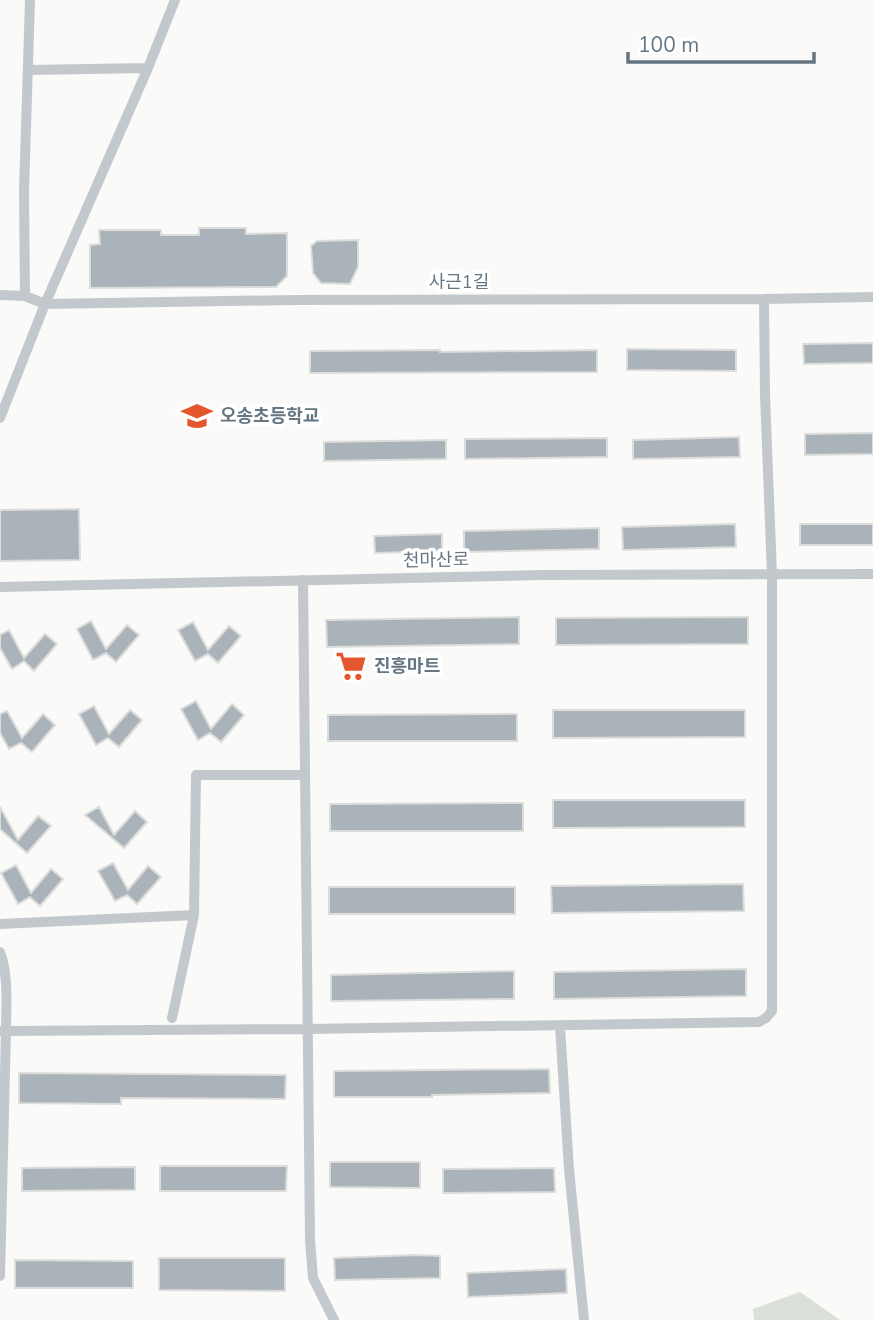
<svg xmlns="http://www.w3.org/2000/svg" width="873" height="1320" font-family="'Nunito Sans','Noto Sans KR',sans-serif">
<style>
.green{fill:#dadfd7}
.building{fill:#aab3b9;stroke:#dcdcda;stroke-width:2}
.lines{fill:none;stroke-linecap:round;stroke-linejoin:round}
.street{stroke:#c3c8cc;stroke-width:10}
.labels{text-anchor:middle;stroke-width:7;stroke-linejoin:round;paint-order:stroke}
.street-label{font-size:18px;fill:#657683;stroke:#fff}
.poi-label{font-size:18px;font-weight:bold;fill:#657683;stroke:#fff;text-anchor:start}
</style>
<rect width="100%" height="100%" fill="#fafaf8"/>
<path class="green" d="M800,1292L840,1320H754L753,1309Z"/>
<path class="building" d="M199,228H246V234L287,233V276L276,287L90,288V245L100,244L99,230H161V235H199Z
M358,240V267L350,284L321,283L313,273L311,246L317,241Z
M873,343V363L804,364L803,344Z
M627,349L736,350V371L627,370Z
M440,350V352L597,350V372L310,373V351Z
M873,433V454L805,455V434Z
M739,437L740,457L633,459V440Z
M607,438V457L465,459V439Z
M446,440V459L324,461V442Z
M79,509L80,560L0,561V510Z
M735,524L736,547L623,550L622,527Z
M800,524H873V545H800Z
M599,528V549L464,552V531Z
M442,534V551L375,553L374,536Z
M519,617V644L327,647L326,620Z
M748,617V644L556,645V618Z
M91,621L106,649L127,625L139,635L116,662L106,653L93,660L77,629Z
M193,622L208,650L229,626L241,636L218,663L208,654L195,661L178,630Z
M9,630L24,658L45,634L57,644L34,671L24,661L12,669L0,648V635Z
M196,701L211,729L232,704L244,715L221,742L210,733L198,740L181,709Z
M94,706L109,734L130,710L142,720L119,747L108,738L96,745L79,714Z
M553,710H745V737L553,738Z
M7,711L22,738L43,714L55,725L32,752L21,743L9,749L0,733V714Z
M517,714V741H328V715Z
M553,800H745V827L553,828Z
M523,803V831H330V804Z
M0,807L18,840L38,816L51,826L27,853L0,829Z
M99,807L114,835L135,811L147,822L124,848L85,815Z
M113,863L128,890L148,866L161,877L137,904L127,895L115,901L98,871Z
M16,865L31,893L51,869L63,879L40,906L30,897L18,904L1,873Z
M743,884L744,911L552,913L551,886Z
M329,887H515V914H329Z
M746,969V996L554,999V972Z
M514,971V999L331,1001V975Z
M549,1069L550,1093L432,1095V1097H334V1071Z
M19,1073L286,1075L285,1099L121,1098V1104L19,1103Z
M330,1162H420V1188L330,1187Z
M160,1166H287L286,1191H160Z
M135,1167V1190L22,1191V1168Z
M554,1168L555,1192L443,1193V1169Z
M415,1255L440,1256V1278L335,1280L334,1258Z
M159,1258H285V1291L159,1290Z
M15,1260L133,1261V1288H15Z
M566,1269L567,1293L468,1297L467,1273Z"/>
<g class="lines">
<path class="street" d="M28,70L148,68
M0,295L25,296L45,304L294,300L764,299L873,297
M25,296L24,191L30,0
M0,418L45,304L148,68L175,0
M303,580L310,1240L313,1278L334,1320
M0,587L544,575L873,574
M0,924L194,915
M0,952C9,977 6,1005 6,1031H0
M172,1018L194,915L196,775H305
M560,1026L569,1169L584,1320
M0,1276L6,1031L308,1029L759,1022L766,1018L772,1011V575L765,395L764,299"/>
</g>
<defs>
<g id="school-bare" transform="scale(2.415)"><path d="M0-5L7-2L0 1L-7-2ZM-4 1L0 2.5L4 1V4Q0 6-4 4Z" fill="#e4572e" stroke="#fff" stroke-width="2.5" paint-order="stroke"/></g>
<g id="supermarket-bare" transform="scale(2.415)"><path d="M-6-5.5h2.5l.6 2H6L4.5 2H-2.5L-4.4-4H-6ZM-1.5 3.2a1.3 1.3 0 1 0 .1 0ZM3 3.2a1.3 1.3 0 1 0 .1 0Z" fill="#e4572e" stroke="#fff" stroke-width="2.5" paint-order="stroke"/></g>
</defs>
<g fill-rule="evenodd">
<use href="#school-bare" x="197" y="416"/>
<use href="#supermarket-bare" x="351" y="666"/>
</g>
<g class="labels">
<g class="street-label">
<text x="459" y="288">사근1길</text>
<text transform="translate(436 560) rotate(-1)" y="6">천마산로</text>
</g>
<g class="poi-label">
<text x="220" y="422">오송초등학교</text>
<text x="374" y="672">진흥마트</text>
</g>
</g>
<path d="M628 52v10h186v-10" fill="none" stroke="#657683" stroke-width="3.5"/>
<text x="638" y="52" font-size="21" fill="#657683" stroke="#ffffff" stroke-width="5" paint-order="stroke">100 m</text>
</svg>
